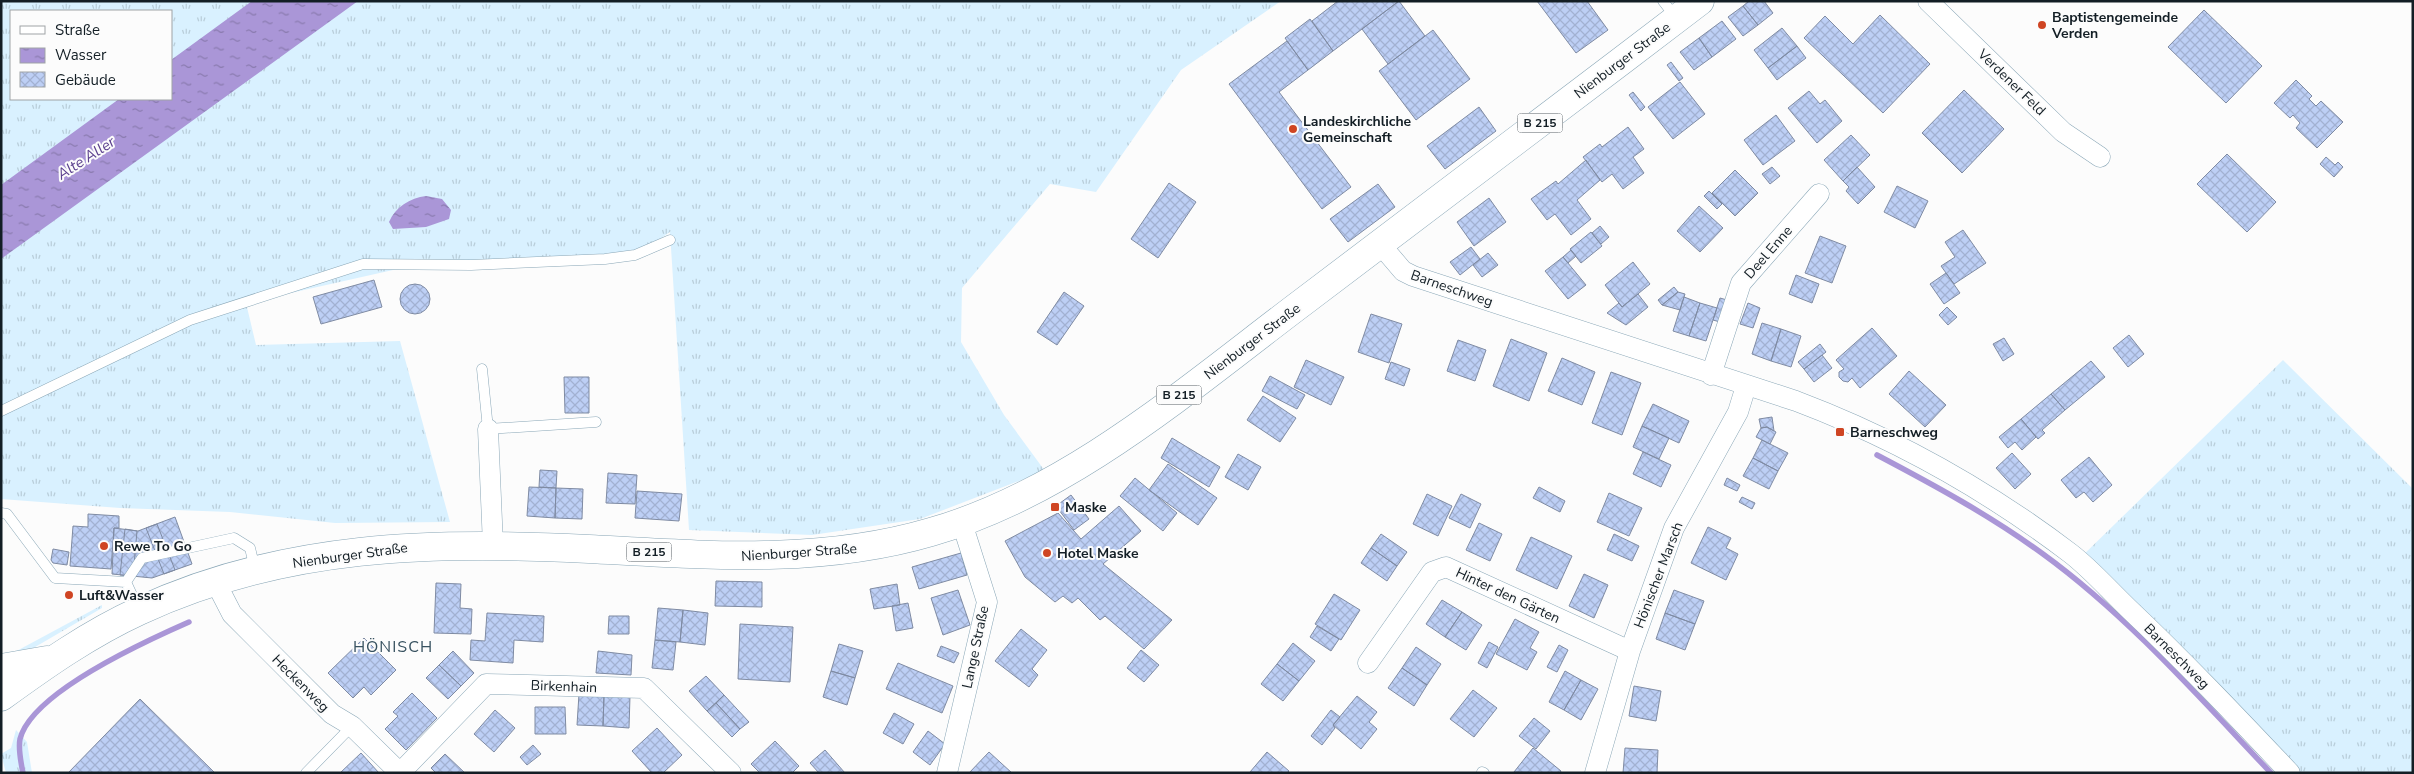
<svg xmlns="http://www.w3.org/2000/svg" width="2414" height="774" font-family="'Nunito Sans',sans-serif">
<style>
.grass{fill:url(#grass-tufts);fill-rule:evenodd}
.water{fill:url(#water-ripples)}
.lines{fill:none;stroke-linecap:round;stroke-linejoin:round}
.stream{stroke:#aa96d7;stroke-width:5.5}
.building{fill:url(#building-cross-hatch);stroke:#7f8ba3}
.lane-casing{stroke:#8aa7b7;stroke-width:11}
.street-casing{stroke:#8aa7b7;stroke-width:21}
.primary-casing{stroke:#8aa7b7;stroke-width:29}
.lane{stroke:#fff;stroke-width:10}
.street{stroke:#fff;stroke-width:20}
.primary{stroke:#fff;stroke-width:28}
.poi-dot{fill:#cf4523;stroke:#fcfcfc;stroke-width:2}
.labels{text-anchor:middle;stroke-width:4;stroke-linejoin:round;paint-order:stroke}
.shield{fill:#fcfcfc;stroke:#596166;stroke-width:1}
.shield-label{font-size:12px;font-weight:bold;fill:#131e25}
.poi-label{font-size:14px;font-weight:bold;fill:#131e25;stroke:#fcfcfc;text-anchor:start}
.street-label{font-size:14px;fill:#131e25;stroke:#fcfcfc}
.water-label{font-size:15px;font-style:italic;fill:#5d428f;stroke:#fcfcfc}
.quarter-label{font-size:16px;letter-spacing:1px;fill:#385260;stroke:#fcfcfc}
</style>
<defs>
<pattern id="grass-tufts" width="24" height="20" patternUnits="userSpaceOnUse" patternTransform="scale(1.25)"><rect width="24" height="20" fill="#d9f1ff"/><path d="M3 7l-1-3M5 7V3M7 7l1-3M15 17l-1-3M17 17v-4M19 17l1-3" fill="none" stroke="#b9ceda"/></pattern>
<pattern id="water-ripples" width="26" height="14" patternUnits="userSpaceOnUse" patternTransform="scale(1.25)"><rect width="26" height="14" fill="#aa96d7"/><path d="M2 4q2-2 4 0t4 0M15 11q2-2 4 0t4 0" fill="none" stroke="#897aae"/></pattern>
<pattern id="building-cross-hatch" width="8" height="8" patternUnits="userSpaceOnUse" patternTransform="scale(1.25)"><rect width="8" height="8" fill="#bdcff5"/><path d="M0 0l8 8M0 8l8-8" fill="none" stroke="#a2b1d2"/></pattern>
</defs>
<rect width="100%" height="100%" fill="#fcfcfc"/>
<path class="grass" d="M1,1H1281L1181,70L1096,192L1050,184L962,288L961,342L1004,415L1045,471L920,519L812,535L689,530L670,232L635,256L586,261L393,270L246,303L256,345L400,341L450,522L335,523L230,512L120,508L1,499ZM11,11H171V99H11Z
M2283,360L2413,489V773H2300L2075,563Z
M102,605V608L30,650L11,654Z
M16,730L27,742L32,773H6L1,754L11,748Z"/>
<path class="water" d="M252,1H358L1,259V185L119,99H171V60Z
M426,196L442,199L451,210L449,219L426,227L393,229L389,222C395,207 410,198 426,196Z"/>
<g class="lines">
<path class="stream" d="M1877,455C1934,485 1991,516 2043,554C2127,615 2200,698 2271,773
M23,773C21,763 18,749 20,739C32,692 148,640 189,622"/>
</g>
<path class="building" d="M1338,1H1399L1333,51L1312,21Z
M1399,1L1425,36L1388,64L1362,29Z
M1537,1H1587L1608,30L1576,53Z
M1749,1H1764L1773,13L1758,25L1743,6Z
M1743,6L1758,25L1743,36L1728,17Z
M2204,10L2262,66L2226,103L2168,47Z
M1880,15L1930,64L1883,113L1804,38L1825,16L1853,44Z
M1310,19L1333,51L1308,70L1285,38Z
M1722,21L1736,39L1712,57L1699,38Z
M1782,28L1797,46L1768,68L1754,50Z
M1433,30L1470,79L1416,120L1379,71Z
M1699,38L1712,57L1694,70L1680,52Z
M1287,41L1308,70L1279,92L1351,187L1322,209L1229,84Z
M1797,46L1806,58L1777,80L1768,68Z
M1671,62L1683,78L1679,81L1667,65Z
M2296,80L2312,96L2309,99L2316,106L2321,101L2343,122L2317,148L2296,128L2300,123L2293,115L2290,118L2274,103Z
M1680,82L1705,114L1673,139L1648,107Z
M1964,90L2004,129L1962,173L1922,133Z
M1809,91L1820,104L1825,100L1842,121L1817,143L1788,108Z
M1633,92L1645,107L1641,111L1629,95Z
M1479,107L1496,131L1445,169L1427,146Z
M1776,115L1795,141L1763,165L1744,140Z
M1628,127L1644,149L1633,157L1644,173L1623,189L1612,174L1602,182L1583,157L1600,144L1602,147Z
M1851,135L1870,155L1843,181L1824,160Z
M2227,154L2276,202L2247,232L2197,184Z
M2326,157L2335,165L2338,162L2343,167L2334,177L2320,164Z
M1586,160L1600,180L1577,200L1591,219L1571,235L1555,214L1547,220L1531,199L1556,181L1558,184Z
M1772,167L1780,176L1770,184L1762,174Z
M1857,167L1875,187L1858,204L1846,191L1849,187L1843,181Z
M1735,170L1758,193L1735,216L1712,193Z
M1169,183L1196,202L1158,258L1131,239Z
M1378,184L1395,207L1348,242L1330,219Z
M1897,186L1928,201L1915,228L1884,212Z
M1709,191L1722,204L1717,209L1704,196Z
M1489,198L1506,222L1474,246L1457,222Z
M1699,206L1723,228L1700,252L1677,231Z
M1600,226L1609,237L1601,244L1592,233Z
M1963,230L1986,263L1954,284L1941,266L1955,257L1945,242Z
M1591,232L1602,246L1581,263L1570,249Z
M1820,236L1846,246L1832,283L1805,273Z
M1471,247L1480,259L1460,275L1450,262Z
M1571,250L1576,256L1568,263L1563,257Z
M1488,253L1498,265L1482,277L1473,265Z
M1563,257L1586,285L1568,299L1545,271Z
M1633,262L1650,284L1622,307L1605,285Z
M1946,273L1960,293L1944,304L1930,284Z
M1796,275L1819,284L1812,303L1789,294Z
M374,280L382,307L321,324L313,297Z
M400 299a15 15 0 1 1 30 0a15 15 0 1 1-30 0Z
M1674,287L1678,292L1662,305L1658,300Z
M1064,292L1084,306L1057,345L1037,332Z
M1678,292L1685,294L1680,310L1662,305Z
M1638,294L1648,307L1626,325L1607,313L1619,303L1622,307Z
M1684,297L1700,303L1689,336L1673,331Z
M1720,298L1727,300L1720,322L1713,320Z
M1700,303L1717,308L1706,341L1689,336Z
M1748,303L1760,308L1753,328L1740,324Z
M1947,307L1957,317L1948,325L1939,315Z
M1371,314L1402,324L1389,363L1358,352Z
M1762,323L1781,329L1771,361L1752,354Z
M1872,328L1897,356L1860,388L1852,378L1848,382L1843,381L1839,377V372L1844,369L1836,360Z
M1781,329L1801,336L1791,367L1771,361Z
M2129,335L2144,354L2128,367L2113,348Z
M2004,338L2014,354L2003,361L1993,344Z
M1511,339L1547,353L1529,401L1493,386Z
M1458,340L1486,350L1475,381L1447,371Z
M1820,344L1826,352L1804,369L1798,362Z
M1822,355L1832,368L1814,382L1804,369Z
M1562,358L1595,372L1582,405L1548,391Z
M1306,360L1344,377L1331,405L1294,387Z
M2091,361L2105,377L2065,410L2051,394Z
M1391,362L1410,369L1404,386L1385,379Z
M1909,371L1946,405L1925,427L1889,394Z
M1611,372L1641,383L1622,435L1592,423Z
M1270,376L1305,395L1297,409L1262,391Z
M564,377H589V413H565Z
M2051,394L2065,410L2042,430L2045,433L2038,439L2021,419Z
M1263,396L1296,418L1280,442L1247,420Z
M1653,404L1689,421L1679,443L1642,426Z
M1772,417L1774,431L1767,427L1761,428L1759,419Z
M2021,419L2036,437L2022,450L2015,442L2008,448L1999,437Z
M1642,426L1669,438L1659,459L1633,447Z
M1767,427L1776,432L1770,444L1756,437L1761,428Z
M1172,438L1220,467L1209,487L1161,458Z
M1762,440L1788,453L1778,471L1753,458Z
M1643,452L1671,465L1661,487L1633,474Z
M2012,453L2031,474L2015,489L1996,468Z
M1238,454L1261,467L1248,490L1225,477Z
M2089,457L2112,485L2093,502L2084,492L2076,498L2061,480Z
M1753,458L1778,471L1769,489L1743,476Z
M1168,464L1217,498L1198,525L1149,490Z
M540,470L557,471L556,488L539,487Z
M608,473L637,475L635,504L606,503Z
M1135,478L1177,513L1163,531L1120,496Z
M1727,478L1740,485L1737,491L1724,485Z
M529,487L556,488L555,518L527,516Z
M1539,487L1565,501L1560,512L1533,498Z
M556,488L583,489L582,519L555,518Z
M637,491L682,494L679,521L635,518Z
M1609,493L1642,508L1629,536L1597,522Z
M1427,494L1452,506L1438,536L1413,524Z
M1461,494L1481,504L1470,528L1449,518Z
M1071,495L1089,519L1074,530L1056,506Z
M1742,497L1755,503L1752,509L1739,502Z
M1119,506L1141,531L1103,564L1172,620L1144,649L1105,616L1100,620L1078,598L1072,603L1063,596L1055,602L1025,577L1005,541L1058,513L1081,539Z
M88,514L119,516V528H114L111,569L70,566L73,526L88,527Z
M175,517L192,564L152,578L112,574L114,528L138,531Z
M1479,523L1502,534L1490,561L1466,550Z
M157,524L175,570L164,574L146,528Z
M1708,527L1731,538L1726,548L1738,554L1726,580L1691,563Z
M125,529L137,531L133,576L120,575Z
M1381,534L1407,552L1397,566L1371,548Z
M1614,534L1639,546L1632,561L1607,550Z
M1531,537L1572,556L1557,589L1516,570Z
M1371,548L1397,566L1387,581L1361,563Z
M53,549L69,552L67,565L53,563L51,560Z
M961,553L967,575L919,589L912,567Z
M1584,574L1608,585L1594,618L1569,606Z
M716,581L762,582V607L715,606Z
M436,583L461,584L460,608L472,609L471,634L434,633Z
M897,584L900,605L874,609L870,589Z
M958,590L970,625L943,635L931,598Z
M1674,590L1704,601L1695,624L1665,613Z
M1334,594L1360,610L1341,640L1315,624Z
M1442,600L1462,612L1445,637L1426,624Z
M908,603L913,628L896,631L892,606Z
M658,608L683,610L680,642L655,640Z
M683,610L708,613L705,645L680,642Z
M1462,612L1482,625L1466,650L1445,637Z
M487,613L544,616L543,642L514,640L513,663L470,660L471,640L485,641Z
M1665,613L1695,624L1685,650L1656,639Z
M609,616H629V634H608Z
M1515,619L1539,632L1530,648L1537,652L1527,670L1496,654Z
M740,624L793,627L790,682L738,679Z
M1317,626L1339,639L1331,651L1310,637Z
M1021,629L1047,650L1032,669L1038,675L1029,687L995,661Z
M364,638L396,670L371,695L364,687L353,698L328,673Z
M655,640L676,642L673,670L652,668Z
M1489,642L1498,647L1487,668L1478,663Z
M1293,643L1315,661L1299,681L1277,664Z
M839,644L863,651L855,678L831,671Z
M1559,645L1568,650L1557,672L1547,667Z
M941,646L959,653L954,663L937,656Z
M1416,647L1441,664L1427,685L1402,668Z
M1141,650L1159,665L1144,682L1127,668Z
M453,651L474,673L461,686L439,665Z
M598,651L632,655L631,675L596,673Z
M898,663L953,686L942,713L886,689Z
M1277,664L1299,681L1283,701L1261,684Z
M439,665L461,686L448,699L426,678Z
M1402,668L1427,685L1414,706L1388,688Z
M831,671L855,678L847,705L823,697Z
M1565,671L1581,680L1564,710L1549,702Z
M706,676L724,695L707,711L689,691Z
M1581,680L1598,689L1581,720L1564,710Z
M1634,686L1661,691L1656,721L1629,716Z
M1473,690L1497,708L1474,737L1450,719Z
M412,693L437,718L406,750L385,729L398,716L393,712Z
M579,694L604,695L603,726L577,725Z
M604,695L630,696L629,728L603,726Z
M724,695L749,722L740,729L716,703Z
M1357,696L1377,712L1369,722L1377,729L1361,749L1333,725Z
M140,699L215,773H68Z
M716,703L740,729L732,737L707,711Z
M535,707H565L566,734H535Z
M495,710L515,728L494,752L474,734Z
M1331,710L1340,717L1333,725L1335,728L1322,745L1311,736Z
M894,713L914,724L903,744L883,733Z
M1534,718L1550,731L1536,749L1519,736Z
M657,728L682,755L663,773H652L632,751Z
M928,731L945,744L930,765L913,752Z
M775,741L799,766L792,773H760L751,764Z
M533,745L541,754L527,765L520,757Z
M1533,748L1561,771L1560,773L1514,772Z
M1625,748L1658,750L1657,773H1623Z
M825,750L845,773H819L810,763Z
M989,752L1012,773H969Z
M1267,752L1289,771L1287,773L1250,772Z
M361,753L379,773H340Z
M445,754L465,773H436L431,768Z"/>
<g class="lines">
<g class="lane-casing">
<path id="lane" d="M1663,1L1676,18
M482,369L488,429L596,422
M1,411L190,320L363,264L471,265L605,259L635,255L670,240
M1,513L7,514L55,578L126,582
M139,610L126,582L142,558L234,538L250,548L255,569
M1482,772L1484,773
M306,773L352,726"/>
</g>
<g class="street-casing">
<path id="street" d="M1928,1L2063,132L2100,157
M1380,244L1403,271L1413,276L1796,401C1894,438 1987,490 2070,553C2091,569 2109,590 2128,608C2184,661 2237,717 2290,773
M1711,375L1741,283L1819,194
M488,429L493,545
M215,581L232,614L332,714L352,726L400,773
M1368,663L1432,572L1446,567L1630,651
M400,773L486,684L644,688L731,773
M947,773L987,602L962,523
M1595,773L1630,651L1674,528L1738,412L1746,386"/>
</g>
<g class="primary-casing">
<path id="primary" d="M1,668L47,660
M1,697C45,665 89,634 139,611C283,544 434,541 589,549C704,555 819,565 931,532C1069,493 1190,387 1303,302C1435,202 1568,102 1700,1"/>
</g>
<use href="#lane" class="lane"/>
<use href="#street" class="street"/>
<use href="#primary" class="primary"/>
</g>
<g class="poi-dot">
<circle cx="2042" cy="25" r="5"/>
<circle cx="1293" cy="129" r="5"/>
<rect x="1835" y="427" width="10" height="10" rx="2.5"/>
<rect x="1050" y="502" width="10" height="10" rx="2.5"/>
<circle cx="104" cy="546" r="5"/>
<circle cx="1047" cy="553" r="5"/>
<circle cx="69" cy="595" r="5"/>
</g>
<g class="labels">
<g class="shield">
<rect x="1517.5" y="113.5" width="45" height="19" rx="4"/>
<rect x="1156.5" y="385.5" width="45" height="19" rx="4"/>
<rect x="626.5" y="542.5" width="45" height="19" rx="4"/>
</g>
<g class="shield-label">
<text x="1540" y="127">B 215</text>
<text x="1179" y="399">B 215</text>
<text x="649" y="556">B 215</text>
</g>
<g class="poi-label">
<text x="2052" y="22">Baptistengemeinde<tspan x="2052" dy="16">Verden</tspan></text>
<text x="1303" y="126">Landeskirchliche<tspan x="1303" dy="16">Gemeinschaft</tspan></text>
<text x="1850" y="437">Barneschweg</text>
<text x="1065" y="512">Maske</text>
<text x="114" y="551">Rewe To Go</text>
<text x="1057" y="558">Hotel Maske</text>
<text x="79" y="600">Luft&amp;Wasser</text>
</g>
<g class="street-label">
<text transform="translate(1622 60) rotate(-37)" y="5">Nienburger Straße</text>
<text transform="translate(2012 82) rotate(44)" y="5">Verdener Feld</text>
<text transform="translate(1768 252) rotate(-49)" y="5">Deel Enne</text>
<text transform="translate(1452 288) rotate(19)" y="5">Barneschweg</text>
<text transform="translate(1252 341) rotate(-37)" y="5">Nienburger Straße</text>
<text transform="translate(799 552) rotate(-4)" y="5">Nienburger Straße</text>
<text transform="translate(350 555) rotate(-8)" y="5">Nienburger Straße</text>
<text transform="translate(1658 575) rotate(-69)" y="5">Hönischer Marsch</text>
<text transform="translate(1508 595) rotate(25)" y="5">Hinter den Gärten</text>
<text transform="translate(975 647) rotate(-78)" y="5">Lange Straße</text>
<text transform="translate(2177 656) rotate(45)" y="5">Barneschweg</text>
<text transform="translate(301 683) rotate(45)" y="5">Heckenweg</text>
<text transform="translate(564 686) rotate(2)" y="5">Birkenhain</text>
</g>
<g class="water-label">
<text transform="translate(86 158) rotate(-33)" y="5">Alte Aller</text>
</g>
<g class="quarter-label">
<text x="393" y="652">HÖNISCH</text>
</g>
</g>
<rect width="2414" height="774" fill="none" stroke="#131e25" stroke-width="5"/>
<rect x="10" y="10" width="162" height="90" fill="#fcfcfc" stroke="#9fa3a6"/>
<rect x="20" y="26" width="25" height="8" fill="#ffffff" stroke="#9fa3a6"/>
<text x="55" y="35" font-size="15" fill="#131e25">Straße</text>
<rect x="20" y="48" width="25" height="15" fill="url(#water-ripples)" stroke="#9fa3a6"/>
<text x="55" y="60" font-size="15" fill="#131e25">Wasser</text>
<rect x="20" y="72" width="25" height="15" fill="url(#building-cross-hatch)" stroke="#9fa3a6"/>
<text x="55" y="85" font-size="15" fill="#131e25">Gebäude</text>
</svg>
